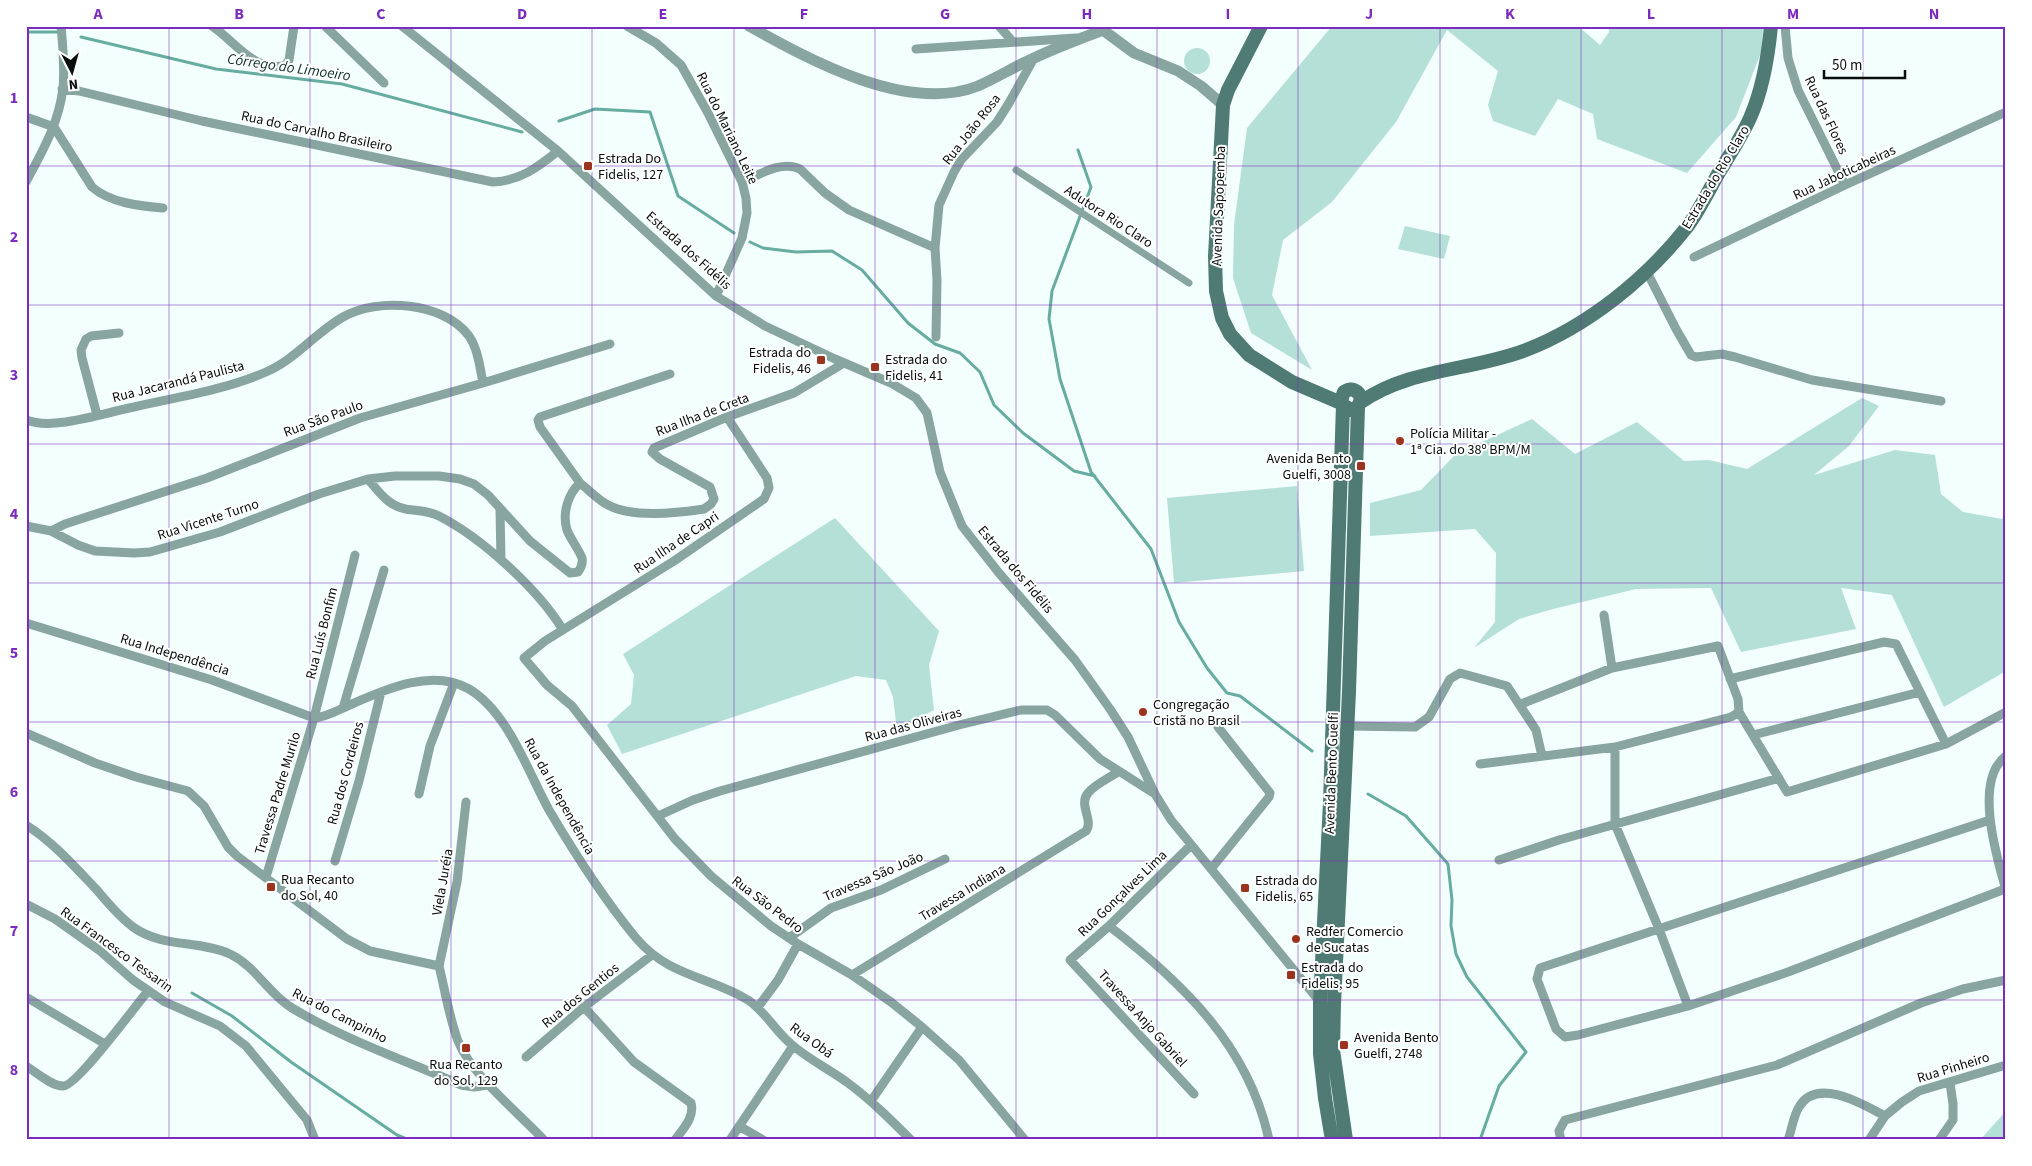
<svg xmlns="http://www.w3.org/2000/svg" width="2032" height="1166" font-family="'Source Sans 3',sans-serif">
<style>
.green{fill:#b5e0d8}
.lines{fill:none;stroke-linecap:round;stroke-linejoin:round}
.stream{stroke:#67aca1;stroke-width:3}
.pedestrian{stroke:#88a5a0;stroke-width:7}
.minor{stroke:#88a5a0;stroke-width:9}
.tertiary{stroke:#88a5a0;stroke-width:11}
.secondary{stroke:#507b74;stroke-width:14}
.grid{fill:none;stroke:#7b2cbf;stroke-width:1;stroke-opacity:0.55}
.poi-dot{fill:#9c331e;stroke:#fff;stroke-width:2}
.labels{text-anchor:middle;stroke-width:4;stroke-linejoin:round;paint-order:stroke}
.street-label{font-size:14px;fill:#070e0c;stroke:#fff}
.poi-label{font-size:14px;fill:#070e0c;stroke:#fff;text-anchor:start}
.water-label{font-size:15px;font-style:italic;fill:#0d302b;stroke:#fff}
.neatline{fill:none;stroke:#7b2cbf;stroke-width:2}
.grid-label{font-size:16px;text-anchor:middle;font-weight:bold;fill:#7b2cbf}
</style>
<rect width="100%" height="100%" fill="#f3fffc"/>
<path class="green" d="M1332,26H1578L1600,45L1609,32V26H1763L1762,50L1736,117L1687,173L1597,139L1593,114L1558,99L1535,136L1493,121L1488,105L1498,71L1447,30L1396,122L1332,202L1283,240L1272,295L1312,370L1251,333L1233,278L1234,225L1247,128Z
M1184 61a13 13 0 1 1 26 0a13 13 0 1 1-26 0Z
M1405,226L1450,236L1444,259L1398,249Z
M1862,398L1879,406L1849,446L1814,475L1895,450L1935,455L1941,494L1963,512L2002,519L2006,511V671L1944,707L1892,595L1841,588L1856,629L1741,652L1711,588L1636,589L1553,609L1519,619L1474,648L1495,622L1496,553L1475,529L1370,536V503L1421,490L1456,454L1532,419L1575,454L1637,422L1684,461L1709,460L1747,469Z
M1297,486L1304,571L1174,583L1167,498Z
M835,518L939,631L929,665L934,710L897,730L893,697L886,680L856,676L622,754L607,725L631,704L634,675L623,654Z
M2006,1111V1140H1980Z"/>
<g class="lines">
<path class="stream" d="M26,32H57
M81,37L216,69L342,84L522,132
M559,121L595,109L650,112L678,196L734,233
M1078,150L1091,187L1052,291L1049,319L1060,379L1091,472L1151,549L1179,622L1207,668L1227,693L1240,696L1312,751
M750,242L763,248L796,252L832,251L862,270L908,323L935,344L960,353L980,372L994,405L1023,433L1074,471L1095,476
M1368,794L1406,816L1448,864L1452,900L1451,926L1456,954L1467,977L1526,1052L1499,1086L1480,1140
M192,993L232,1016L291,1062L397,1135L409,1140"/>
<path class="pedestrian" d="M1016,170L1189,283"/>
<path class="minor" d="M212,26C236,42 252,71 285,66L289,60L294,26
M325,26L384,83
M402,26L558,151L716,296L765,326L835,359L891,383L916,398L927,413L940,472L962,526L999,573L1075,660L1110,709L1128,737L1155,794L1171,820L1320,1002
M627,26L656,43L681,65L708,113L742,182L746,198L747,213L742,238L716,296
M999,26L1013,42
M1785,26L1788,58L1798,90L1845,185
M916,49L1076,38
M62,89L79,91L202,121L493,182C520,181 538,167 558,151
M26,117L54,127
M54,127L92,187C110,203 140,206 163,208
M26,182C42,152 59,123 63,88C65,68 63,47 61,26
M742,182C759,175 781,160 800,169L825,193L849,210L935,248
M1694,257L1845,185L2006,112
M1647,272L1676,329L1691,355L1696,357L1722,354L1735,357L1812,380L1941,401
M936,337L937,280L935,248L939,205L954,172L961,160L997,122L1009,103L1034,58
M97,415L82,358L81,350L86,339L91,336L119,333
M727,417L767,478L769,488L764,499L674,561L545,641L524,658L547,685L572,706L675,839L711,876L771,926L798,944L852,975L891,1002L922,1027L959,1060L1025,1140
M26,420C37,424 45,424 56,423C82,421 109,412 134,407C178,397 225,390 266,372C296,359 315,333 343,317C378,297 444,302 469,336C478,349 480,368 483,383
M368,479C381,495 391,509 413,510C423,511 431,512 439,516C482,538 538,589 563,630
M580,483L540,427L538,420L540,417L670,374
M500,510L501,560
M26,526L51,531L78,545L95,551L134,553L150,552L220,532L319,494L368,479L395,476H439L460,479L474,484L488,495L530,541L570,573L578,572C581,568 583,563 582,558C578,548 571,540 567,530C562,513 568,494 580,483C589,490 598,500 608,505C632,518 678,513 704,509L711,504L714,499L710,487L660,459L652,452L654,448L727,417L794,393L844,363
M51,531L65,524L207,478L360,418L483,383L610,344
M1604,615L1612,668
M26,623L212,680L314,718C328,717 340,709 352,704C386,689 433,668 469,689C508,712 528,772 549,810C575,854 603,898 636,938C669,977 709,976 748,1000C765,1011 775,1031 791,1044C808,1059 829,1069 848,1083C871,1100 891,1120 911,1140
M1730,679L1884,642L1896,644L1946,744
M343,708L384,570
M1739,712L1787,792L1946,744L2006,712
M1347,726L1415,727L1429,717L1450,679L1460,673L1507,686L1536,730L1542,756
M26,733L95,763L136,777L188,791L204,806L228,847L237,856L347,939L370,951L439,966C445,990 449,1017 458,1041C472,1076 518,1112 544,1140
M1753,735L1920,692
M1615,747V824L1659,929L1688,1006
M2006,756C1973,780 1997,858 2006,890
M1480,764L1615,747L1731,717L1739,712L1738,699L1718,646L1612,668L1521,704
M419,794L430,746L454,683
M658,816L693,800L720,791L959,725L1021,710H1047L1055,715L1100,759L1155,794
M1990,820L1540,968L1537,979L1556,1029L1565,1037L1578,1035L1688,1006L1788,972L2005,889
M26,825C53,842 74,866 96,889C107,902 118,916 133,927C162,948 199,940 230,954C257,967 268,994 292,1008C345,1040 405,1060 461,1085L474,1087L488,1085
M1191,845L1109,926L1070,960L1194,1094
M1499,860L1559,840L1779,778
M335,861L359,781L381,692
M1211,869L1269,797L1270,793L1218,727
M266,877L314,718L355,555
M26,904L55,919L99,950L133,980L165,1002L220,1026L246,1046L307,1120L315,1140
M1109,926C1182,982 1249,1046 1269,1140
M789,938L831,908L881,890L945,859
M439,966L457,882L466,802
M852,975L1086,831C1094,820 1078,805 1088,793C1095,784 1109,778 1118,772
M26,997L105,1044
M584,1007L634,1062L691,1103C695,1117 683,1129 675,1140
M758,1007L778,980L798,944
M526,1057L584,1007L652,955
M26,1066C36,1072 51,1086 63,1086C76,1087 136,1005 148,991
M871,1101L922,1027
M739,1126L763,1140
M730,1140L793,1046
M1561,1140L1559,1131L1565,1120L1777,1065L1921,1003L1963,989L2006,980
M1788,1140C1792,1129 1793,1117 1799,1107C1817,1076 1864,1105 1885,1116
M1869,1140L1885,1116L1902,1102L1919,1091L2006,1065
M1939,1140L1953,1120V1104L1950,1083"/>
<path class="tertiary" d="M749,26C810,60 907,114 978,86C996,78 1014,67 1032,59C1055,48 1079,39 1103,30L1134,53L1178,71L1201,86L1223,105"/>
<path class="secondary" d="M1261,26L1228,90L1223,105L1215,256L1216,291L1222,318L1230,334L1249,355L1292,382L1341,403
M1361,402C1410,368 1471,371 1526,350C1588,326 1646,279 1687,227C1699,211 1708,192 1718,174C1729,156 1741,138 1750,118C1763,89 1768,58 1771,26
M1332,1140L1325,1098L1320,1054V1002L1330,802L1343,405L1341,400L1344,392C1351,387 1359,390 1361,399L1358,407L1351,410L1343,405
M1346,1140L1333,1050L1334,1004L1349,692L1358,407"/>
</g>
<path class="grid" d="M169,26V1140M310,26V1140M451,26V1140M592,26V1140M734,26V1140M875,26V1140M1016,26V1140M1157,26V1140M1298,26V1140M1440,26V1140M1581,26V1140M1722,26V1140M1863,26V1140M26,166H2006M26,305H2006M26,444H2006M26,583H2006M26,722H2006M26,861H2006M26,1000H2006"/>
<g class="poi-dot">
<rect x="583" y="161" width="10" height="10" rx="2.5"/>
<rect x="816" y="355" width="10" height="10" rx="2.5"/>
<rect x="870" y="362" width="10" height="10" rx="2.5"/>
<circle cx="1400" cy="441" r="5"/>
<rect x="1356" y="461" width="10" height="10" rx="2.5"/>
<circle cx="1143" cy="712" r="5"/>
<rect x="266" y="882" width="10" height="10" rx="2.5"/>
<rect x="1240" y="883" width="10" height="10" rx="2.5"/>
<circle cx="1296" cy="939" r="5"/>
<rect x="1286" y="970" width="10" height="10" rx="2.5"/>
<rect x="1339" y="1040" width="10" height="10" rx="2.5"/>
<rect x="461" y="1043" width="10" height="10" rx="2.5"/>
</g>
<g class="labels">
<g class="street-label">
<text transform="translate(1827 115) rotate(65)" y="5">Rua das Flores</text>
<text transform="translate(728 128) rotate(64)" y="5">Rua do Mariano Leite</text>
<text transform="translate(971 129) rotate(-52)" y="5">Rua João Rosa</text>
<text transform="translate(317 131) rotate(12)" y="5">Rua do Carvalho Brasileiro</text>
<text transform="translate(1844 172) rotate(-25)" y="5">Rua Jaboticabeiras</text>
<text transform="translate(1715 177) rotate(-59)" y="5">Estrada do Rio Claro</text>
<text transform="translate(1218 206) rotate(-88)" y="5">Avenida Sapopemba</text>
<text transform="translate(1109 216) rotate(33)" y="5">Adutora Rio Claro</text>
<text transform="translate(689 250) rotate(42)" y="5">Estrada dos Fidélis</text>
<text transform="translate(178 381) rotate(-14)" y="5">Rua Jacarandá Paulista</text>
<text transform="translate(702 414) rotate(-21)" y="5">Rua Ilha de Creta</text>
<text transform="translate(323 418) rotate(-20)" y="5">Rua São Paulo</text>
<text transform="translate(208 519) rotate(-18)" y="5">Rua Vicente Turno</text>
<text transform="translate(676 542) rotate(-34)" y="5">Rua Ilha de Capri</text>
<text transform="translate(1016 569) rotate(50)" y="5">Estrada dos Fidélis</text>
<text transform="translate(321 633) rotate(-76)" y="5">Rua Luís Bonfim</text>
<text transform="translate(175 654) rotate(17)" y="5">Rua Independência</text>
<text transform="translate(913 724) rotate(-15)" y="5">Rua das Oliveiras</text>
<text transform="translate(345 773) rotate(-75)" y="5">Rua dos Cordeiros</text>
<text transform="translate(1331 773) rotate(-88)" y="5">Avenida Bento Guelfi</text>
<text transform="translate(277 793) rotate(-73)" y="5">Travessa Padre Murilo</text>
<text transform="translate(560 796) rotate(61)" y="5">Rua da Independência</text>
<text transform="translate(873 876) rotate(-23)" y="5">Travessa São João</text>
<text transform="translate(442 882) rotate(-80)" y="5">Viela Juréia</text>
<text transform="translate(962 892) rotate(-31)" y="5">Travessa Indiana</text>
<text transform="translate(1122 893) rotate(-44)" y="5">Rua Gonçalves Lima</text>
<text transform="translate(768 904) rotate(37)" y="5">Rua São Pedro</text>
<text transform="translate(117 949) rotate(36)" y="5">Rua Francesco Tessarin</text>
<text transform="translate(580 995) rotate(-39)" y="5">Rua dos Gentios</text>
<text transform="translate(340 1015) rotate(27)" y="5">Rua do Campinho</text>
<text transform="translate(1143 1018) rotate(48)" y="5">Travessa Anjo Gabriel</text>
<text transform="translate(812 1040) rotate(36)" y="5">Rua Obá</text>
<text transform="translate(1953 1067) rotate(-17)" y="5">Rua Pinheiro</text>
</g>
<g class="poi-label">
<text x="598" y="163">Estrada Do<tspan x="598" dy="16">Fidelis, 127</tspan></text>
<text x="811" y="357" text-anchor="end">Estrada do<tspan x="811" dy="16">Fidelis, 46</tspan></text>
<text x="885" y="364">Estrada do<tspan x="885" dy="16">Fidelis, 41</tspan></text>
<text x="1410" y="438">Polícia Militar -<tspan x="1410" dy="16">1ª Cia. do 38º BPM/M</tspan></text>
<text x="1351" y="463" text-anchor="end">Avenida Bento<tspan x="1351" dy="16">Guelfi, 3008</tspan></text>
<text x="1153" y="709">Congregação<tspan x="1153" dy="16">Cristã no Brasil</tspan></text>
<text x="281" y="884">Rua Recanto<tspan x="281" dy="16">do Sol, 40</tspan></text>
<text x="1255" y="885">Estrada do<tspan x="1255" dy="16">Fidelis, 65</tspan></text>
<text x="1306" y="936">Redfer Comercio<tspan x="1306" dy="16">de Sucatas</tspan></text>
<text x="1301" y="972">Estrada do<tspan x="1301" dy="16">Fidelis, 95</tspan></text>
<text x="1354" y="1042">Avenida Bento<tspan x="1354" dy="16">Guelfi, 2748</tspan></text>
<text x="466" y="1069" text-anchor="middle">Rua Recanto<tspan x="466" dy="16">do Sol, 129</tspan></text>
</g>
<g class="water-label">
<text transform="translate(289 67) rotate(8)" y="5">Córrego do Limoeiro</text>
</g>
</g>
<rect width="2032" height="1166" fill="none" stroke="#ffffff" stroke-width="55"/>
<g transform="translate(72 72) rotate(174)" stroke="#ffffff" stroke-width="4" paint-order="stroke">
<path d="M0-4L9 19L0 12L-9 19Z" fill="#070e0c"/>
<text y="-8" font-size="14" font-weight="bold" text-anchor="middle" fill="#070e0c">N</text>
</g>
<path d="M1824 70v8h81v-8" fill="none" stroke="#070e0c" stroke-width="2.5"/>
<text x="1832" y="70" font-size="15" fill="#070e0c" stroke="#ffffff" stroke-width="4" paint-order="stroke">50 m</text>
<rect x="28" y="28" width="1976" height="1110" class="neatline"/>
<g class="grid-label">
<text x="98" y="19">A</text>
<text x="239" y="19">B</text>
<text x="381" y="19">C</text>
<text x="522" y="19">D</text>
<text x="663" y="19">E</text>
<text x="804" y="19">F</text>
<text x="945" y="19">G</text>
<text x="1087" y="19">H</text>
<text x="1228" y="19">I</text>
<text x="1369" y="19">J</text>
<text x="1510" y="19">K</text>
<text x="1651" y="19">L</text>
<text x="1793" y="19">M</text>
<text x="1934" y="19">N</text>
<text x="14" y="103">1</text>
<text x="14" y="242">2</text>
<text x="14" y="380">3</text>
<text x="14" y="519">4</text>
<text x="14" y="658">5</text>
<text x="14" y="797">6</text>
<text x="14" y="936">7</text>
<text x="14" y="1075">8</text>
</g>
</svg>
